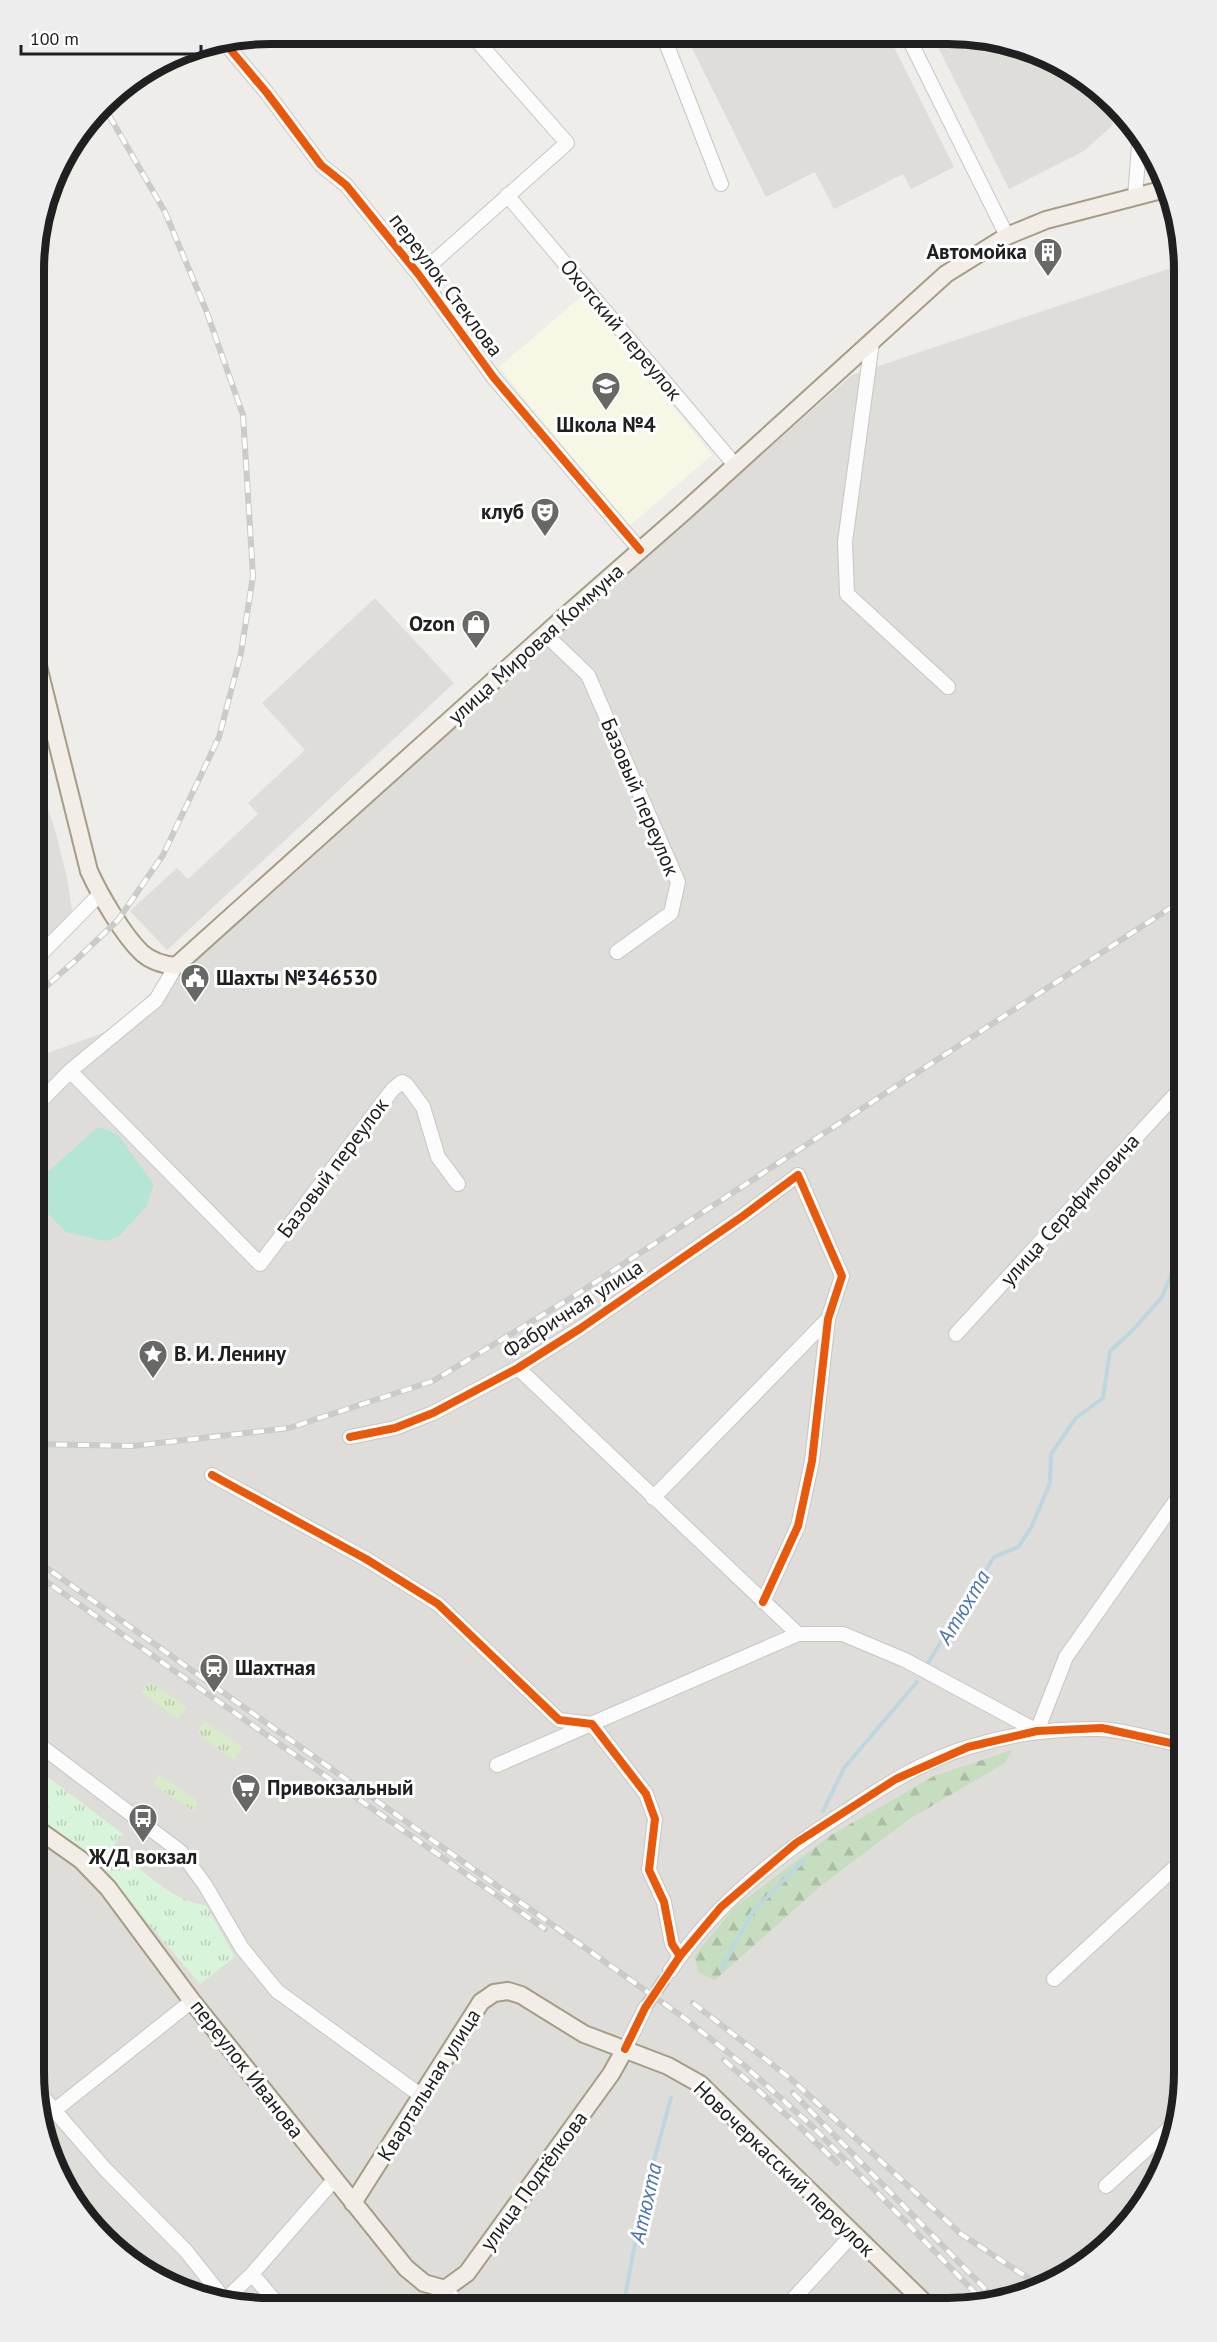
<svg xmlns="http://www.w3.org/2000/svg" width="1217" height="2342" font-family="'PT Sans',sans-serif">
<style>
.residential{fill:#deddda}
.education{fill:#f6f7e5}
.grass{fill:url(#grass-tufts)}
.forest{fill:url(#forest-firs)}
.park{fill:url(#park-tufts)}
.pitch{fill:#b5e5d5}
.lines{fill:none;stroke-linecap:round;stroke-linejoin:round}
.stream{stroke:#bdd7e1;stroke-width:4}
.minor-tunnel{stroke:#c6c4c1;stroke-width:14;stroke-dasharray:14 7;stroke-linecap:butt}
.minor-casing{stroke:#c7c6c5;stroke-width:16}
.major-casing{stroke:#a69d85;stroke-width:20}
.minor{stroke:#fdfcfc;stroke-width:14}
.major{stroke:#f2ede6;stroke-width:16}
.rail-casing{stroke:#cbcbca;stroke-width:6}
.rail{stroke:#fff;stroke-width:4;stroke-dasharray:11;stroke-linecap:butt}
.cycleway-casing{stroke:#fff;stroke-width:11}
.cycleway{stroke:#e8590c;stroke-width:8}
.labels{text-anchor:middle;stroke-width:6;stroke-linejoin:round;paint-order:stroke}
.poi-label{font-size:21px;font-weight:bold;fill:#202020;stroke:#fff;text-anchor:start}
.street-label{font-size:21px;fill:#202020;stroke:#fff}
.water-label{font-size:22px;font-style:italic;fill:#4c76b1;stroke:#fff}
.rim{fill:none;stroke:#202020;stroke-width:8}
</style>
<defs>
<pattern id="grass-tufts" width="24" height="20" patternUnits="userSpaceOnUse" patternTransform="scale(1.5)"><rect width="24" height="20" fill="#d9ebc9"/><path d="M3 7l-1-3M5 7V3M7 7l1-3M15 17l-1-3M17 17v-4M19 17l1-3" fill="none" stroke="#bac9ac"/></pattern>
<pattern id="forest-firs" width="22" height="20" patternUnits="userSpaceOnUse" patternTransform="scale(1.5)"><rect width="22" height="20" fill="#c7ddbf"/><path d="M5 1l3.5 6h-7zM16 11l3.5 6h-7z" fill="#abbda4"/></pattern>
<pattern id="park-tufts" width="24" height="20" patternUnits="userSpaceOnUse" patternTransform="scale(1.5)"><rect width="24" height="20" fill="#d8f4da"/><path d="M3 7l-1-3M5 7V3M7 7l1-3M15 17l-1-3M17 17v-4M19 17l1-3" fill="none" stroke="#b9d1bb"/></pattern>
</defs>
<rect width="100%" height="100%" fill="#efede9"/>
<path class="residential" d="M686,36L889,37L954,167L911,189L903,174L834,209L815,172L766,197Z
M933,37H993L1052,57L1103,91L1109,99L1113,125L1084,151L1009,189Z
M1183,264V2088L1166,2163L1135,2217L1079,2269L1023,2297L947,2309L238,2307L179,2291L114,2251L73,2204L45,2148L33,2072L34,1058L108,1031L852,375Z
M375,598L454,683L167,950L130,911L177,868L188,879L258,814L248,803L305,750L262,703Z
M47,806L56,833L67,878L73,917L34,948V810Z"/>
<path class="education" d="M583,295L712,455L628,527L499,367Z"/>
<path class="grass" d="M149,1681L187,1707L178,1719L141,1693Z
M205,1721L243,1748L234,1760L197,1733Z
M159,1775L194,1798L197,1803L194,1811L153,1784Z"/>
<path class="forest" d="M1012,1750L1005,1763L911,1818L822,1885L715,1980L699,1973L694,1956L735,1907L831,1835L934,1776Z"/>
<path class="park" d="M33,1766L123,1834L114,1845C140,1868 170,1901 206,1905L235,1957L200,1984L93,1858L33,1816Z"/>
<path class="pitch" d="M98,1127L110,1131L119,1136L154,1185L146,1207L118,1237L105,1241L66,1232L40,1205L34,1194L41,1178Z"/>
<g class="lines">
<path class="stream" d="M928,1663L994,1557L1018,1547L1031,1528L1050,1483L1051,1454L1076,1418L1103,1398L1110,1351L1132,1331L1162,1297L1172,1273L1184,1267
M823,1811L844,1768L917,1682
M721,1969L753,1911L803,1861
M623,2308L643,2200L671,2098"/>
<path class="minor-tunnel" d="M645,2008L670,1971"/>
<g class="minor-casing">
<path id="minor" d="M663,35L721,184
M908,37L1007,236
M224,42L267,93L321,165L346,185L419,275L494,378L640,550
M507,195L735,465
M1135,197L1140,133
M419,275L567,143L471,34
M872,342L845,542L847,594L948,687
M546,635L588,675L678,882L671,913L617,952
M34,961L100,894
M70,1071L260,1264L393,1089L402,1082L406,1084L423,1107L438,1157L458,1184
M34,1108L70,1071L156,1000L176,966
M956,1334L1184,1085
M518,1368L798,1634
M350,1437L395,1428L433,1413L518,1368L581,1328L743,1216L798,1175L842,1276L828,1319L812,1461L798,1526L763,1602
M212,1475L366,1559L438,1604L559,1720L592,1724L646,1794L655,1819L649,1870L664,1902L672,1944L680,1956
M653,1498L828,1319
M1037,1731L1066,1657L1184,1489
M33,1740L181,1852L205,1885L242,1948L277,1991L423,2097
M497,1765L798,1634H843L905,1660L1037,1731
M670,1971C716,1902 779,1854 848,1810C885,1785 925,1760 969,1747C1011,1734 1055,1728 1099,1729C1121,1729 1161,1741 1184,1746
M1054,1979L1184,1859
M625,2049L645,2008
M36,2089L105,2169L186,2251L225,2300
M55,2110L192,2001
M1106,2186L1175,2123
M252,2274L280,2307
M222,2303L252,2274L334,2180
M438,2308L445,2289L463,2308
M784,2309L853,2234"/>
</g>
<g class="major-casing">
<path id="major" d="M35,654L89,871C100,895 123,935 142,953C151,961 165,965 176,966L571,611L685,511L946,274L1007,236L1046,220L1169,188
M33,1826L81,1860L108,1888L192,2001L406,2268L424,2283L445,2289L467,2273L611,2074L625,2049
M353,2203L481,2002L494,1993L508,1991L521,1995L584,2034L668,2066L700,2084L931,2309"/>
</g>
<use href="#minor" class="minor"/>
<use href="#major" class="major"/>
<g class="rail-casing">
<path id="rail" d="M34,997L77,959L118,920L163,855L219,737L241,653L253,576L243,415L206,310L165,212L103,105
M34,1444L133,1446L289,1428L433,1381L574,1296L1184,899
M34,1559L683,2017L745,2066L813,2127L985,2303
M34,1573L545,1929
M693,2003L791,2079L961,2234L1042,2287
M724,2060L802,2129L837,2163
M793,2093L997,2301"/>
</g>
<use href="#rail" class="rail"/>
<g class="cycleway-casing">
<path id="cycleway" d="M224,42L267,93L321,165L346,185L419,275L494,378L640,550
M350,1437L395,1428L433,1413L518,1368L581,1328L743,1216L798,1175L842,1276L828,1319L812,1461L798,1526L763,1602
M212,1475L366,1559L438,1604L559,1720L592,1724L646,1794L655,1819L649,1870L664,1902L672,1944L680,1956
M625,2049L645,2008L680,1956L721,1907L796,1843L896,1779L968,1747L1037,1731L1102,1728L1184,1746"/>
</g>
<use href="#cycleway" class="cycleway"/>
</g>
<defs>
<g id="building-pin" transform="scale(1.5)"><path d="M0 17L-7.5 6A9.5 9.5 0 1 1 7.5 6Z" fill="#686866" stroke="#fff"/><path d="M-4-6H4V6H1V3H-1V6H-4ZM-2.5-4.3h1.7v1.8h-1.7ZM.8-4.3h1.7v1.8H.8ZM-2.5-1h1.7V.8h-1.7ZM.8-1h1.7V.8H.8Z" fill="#fff"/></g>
<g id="school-pin" transform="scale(1.5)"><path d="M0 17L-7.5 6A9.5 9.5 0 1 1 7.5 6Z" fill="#686866" stroke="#fff"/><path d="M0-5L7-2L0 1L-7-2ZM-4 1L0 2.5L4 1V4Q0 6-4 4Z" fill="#fff"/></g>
<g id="theatre-pin" transform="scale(1.5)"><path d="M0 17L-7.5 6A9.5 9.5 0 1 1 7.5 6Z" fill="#686866" stroke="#fff"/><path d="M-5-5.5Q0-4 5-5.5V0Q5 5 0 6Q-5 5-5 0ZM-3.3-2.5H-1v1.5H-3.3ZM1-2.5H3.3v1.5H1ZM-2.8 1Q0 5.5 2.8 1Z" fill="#fff"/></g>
<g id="shop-pin" transform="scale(1.5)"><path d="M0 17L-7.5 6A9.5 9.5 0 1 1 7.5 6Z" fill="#686866" stroke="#fff"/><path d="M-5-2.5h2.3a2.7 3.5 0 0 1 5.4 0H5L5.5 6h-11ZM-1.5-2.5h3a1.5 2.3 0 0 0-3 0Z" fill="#fff"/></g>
<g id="civic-pin" transform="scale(1.5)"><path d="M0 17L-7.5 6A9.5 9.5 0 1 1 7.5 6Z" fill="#686866" stroke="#fff"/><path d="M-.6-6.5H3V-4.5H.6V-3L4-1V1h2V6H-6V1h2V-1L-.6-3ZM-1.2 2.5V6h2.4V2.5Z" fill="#fff"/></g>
<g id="sight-pin" transform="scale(1.5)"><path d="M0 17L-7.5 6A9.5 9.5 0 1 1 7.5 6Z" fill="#686866" stroke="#fff"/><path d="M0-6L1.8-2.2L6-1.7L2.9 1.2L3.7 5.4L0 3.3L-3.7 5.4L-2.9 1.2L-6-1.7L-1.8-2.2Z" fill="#fff"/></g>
<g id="station-pin" transform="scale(1.5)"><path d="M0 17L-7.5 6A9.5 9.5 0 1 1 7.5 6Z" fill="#686866" stroke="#fff"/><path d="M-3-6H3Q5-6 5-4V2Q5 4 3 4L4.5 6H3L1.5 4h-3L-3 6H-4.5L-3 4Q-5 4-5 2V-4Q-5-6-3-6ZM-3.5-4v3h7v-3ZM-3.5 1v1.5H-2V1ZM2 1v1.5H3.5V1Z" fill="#fff"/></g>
<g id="supermarket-pin" transform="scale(1.5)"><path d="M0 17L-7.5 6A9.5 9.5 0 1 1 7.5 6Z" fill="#686866" stroke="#fff"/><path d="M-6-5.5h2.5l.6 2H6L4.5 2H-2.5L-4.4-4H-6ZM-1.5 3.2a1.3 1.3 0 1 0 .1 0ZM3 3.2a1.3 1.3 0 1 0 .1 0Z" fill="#fff"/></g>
<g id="bus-pin" transform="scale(1.5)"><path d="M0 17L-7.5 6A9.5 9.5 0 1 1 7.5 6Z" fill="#686866" stroke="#fff"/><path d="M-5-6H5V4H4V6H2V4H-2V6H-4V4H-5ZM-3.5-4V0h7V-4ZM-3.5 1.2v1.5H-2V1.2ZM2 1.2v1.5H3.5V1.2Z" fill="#fff"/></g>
</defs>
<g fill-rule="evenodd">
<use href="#building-pin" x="1048" y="252"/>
<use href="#school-pin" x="606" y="386"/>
<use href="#theatre-pin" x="545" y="512"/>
<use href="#shop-pin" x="476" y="624"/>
<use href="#civic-pin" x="195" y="978"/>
<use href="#sight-pin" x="153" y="1354"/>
<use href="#station-pin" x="214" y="1668"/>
<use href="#supermarket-pin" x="246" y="1788"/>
<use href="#bus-pin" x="143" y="1818"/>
</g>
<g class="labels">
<g class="poi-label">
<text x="1027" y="259" text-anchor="end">Автомойка</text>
<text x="606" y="432" text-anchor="middle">Школа №4</text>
<text x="524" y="519" text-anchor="end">клуб</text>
<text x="455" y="631" text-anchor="end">Ozon</text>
<text x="216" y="985">Шахты №346530</text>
<text x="174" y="1361">В. И. Ленину</text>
<text x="235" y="1675">Шахтная</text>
<text x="267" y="1795">Привокзальный</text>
<text x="143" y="1864" text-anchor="middle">Ж/Д вокзал</text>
</g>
<g class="street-label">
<text transform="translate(446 285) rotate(53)" y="7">переулок Стеклова</text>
<text transform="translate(621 330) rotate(50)" y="7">Охотский переулок</text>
<text transform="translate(536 644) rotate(-42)" y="7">улица Мировая Коммуна</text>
<text transform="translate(640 797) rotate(67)" y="7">Базовый переулок</text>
<text transform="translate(333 1168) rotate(-53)" y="7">Базовый переулок</text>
<text transform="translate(1070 1210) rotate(-48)" y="7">улица Серафимовича</text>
<text transform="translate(573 1309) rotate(-33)" y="7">Фабричная улица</text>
<text transform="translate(247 2069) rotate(52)" y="7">переулок Иванова</text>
<text transform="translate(429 2085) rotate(-58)" y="7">Квартальная улица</text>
<text transform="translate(784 2169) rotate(44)" y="7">Новочеркасский переулок</text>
<text transform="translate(534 2181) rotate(-54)" y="7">улица Подтёлкова</text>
</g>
<g class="water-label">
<text transform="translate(963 1607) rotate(-59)" y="8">Атюхта</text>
<text transform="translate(645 2203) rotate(-77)" y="8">Атюхта</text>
</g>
</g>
<path d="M0 0H1217V2342H0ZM270 44H948A226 226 0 0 1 1174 270V2072A226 226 0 0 1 948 2298H270A226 226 0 0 1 44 2072V270A226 226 0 0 1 270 44Z" fill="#ededed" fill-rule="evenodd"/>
<path class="rim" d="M270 44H948A226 226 0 0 1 1174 270V2072A226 226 0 0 1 948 2298H270A226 226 0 0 1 44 2072V270A226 226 0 0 1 270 44Z"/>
<path d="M21 45v9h180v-9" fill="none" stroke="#202020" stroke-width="3"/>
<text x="30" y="45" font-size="18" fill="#202020" stroke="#ffffff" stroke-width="4.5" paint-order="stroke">100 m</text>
</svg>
